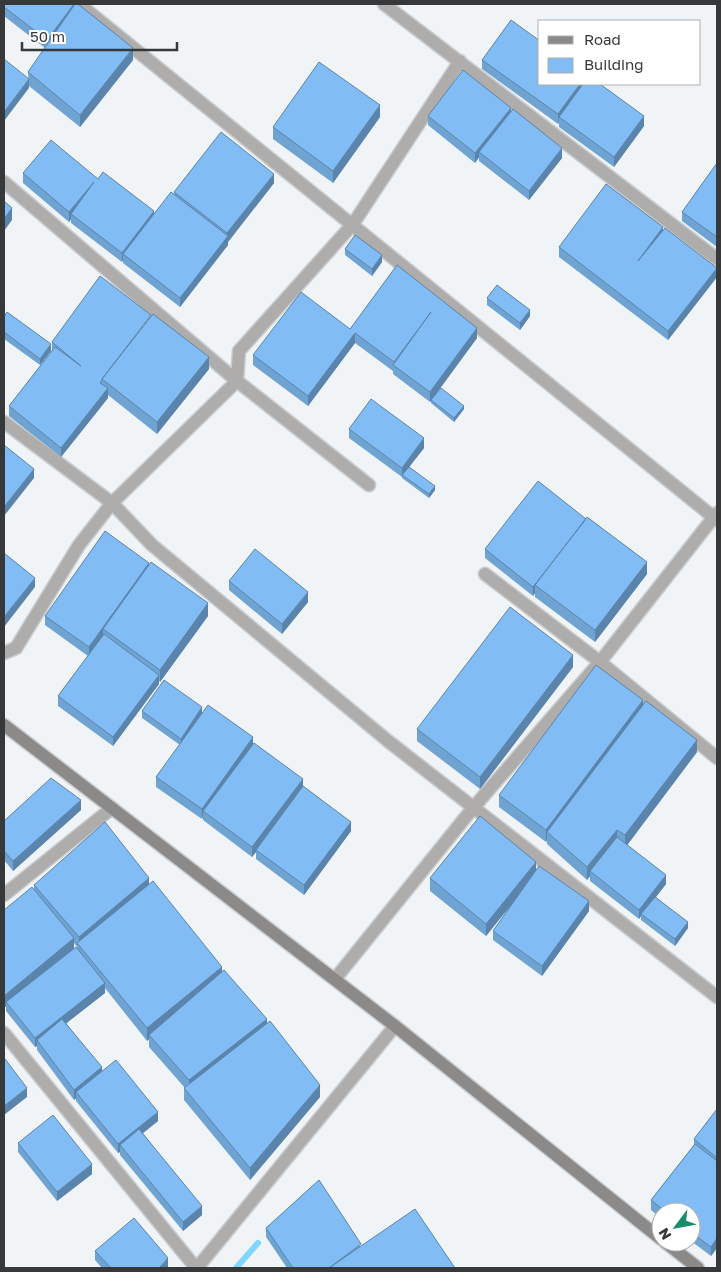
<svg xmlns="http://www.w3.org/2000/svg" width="721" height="1272" font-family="'Golos Text',sans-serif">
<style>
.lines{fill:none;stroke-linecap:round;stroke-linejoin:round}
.stream{stroke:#80d6fe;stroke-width:6}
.street-casing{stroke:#cbced1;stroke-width:15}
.secondary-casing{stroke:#cbced1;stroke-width:15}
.street{stroke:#aeadab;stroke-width:12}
.secondary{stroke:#8c8a88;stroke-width:12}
.wall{fill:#6fa3d2;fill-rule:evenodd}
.shaded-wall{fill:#5a84ab}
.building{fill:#81bdf4;stroke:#5a84ab}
</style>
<rect width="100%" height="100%" fill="#f0f4f7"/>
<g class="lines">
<path class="stream" d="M236,1268L258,1243"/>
<g class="street-casing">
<path id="street" d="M79,4L717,520
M384,4L717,259
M4,182L237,381L369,485
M4,422L112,503L152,545L388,741L717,997
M485,574L600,662L717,758
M4,653L16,648L79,545L112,503L237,381L239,351L353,224L460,61
M4,895L112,808
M335,979L473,808L600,662L717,513
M4,1033L196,1268
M197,1268L395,1026"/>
</g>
<g class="secondary-casing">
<path id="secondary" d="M4,725L395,1026L661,1239
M665,1242L698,1268"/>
</g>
<use href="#street" class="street"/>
<use href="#secondary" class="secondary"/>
</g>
<path class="wall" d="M4,4L133,60L80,127L29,86V88L28,72L45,48L4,16Z
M482,60L644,126L614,167L559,127V123L558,124L482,69Z
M511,112L562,158L529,200L479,161V157L475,163L428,125V116Z
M380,117L333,183L273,139V127Z
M717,163V247L682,221V212Z
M23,173L98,179L154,214L174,195V192L274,183L228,242V245L180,307L123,263V260L122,262L71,223V219L69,222L23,183Z
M663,230L717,277L668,340L559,257V247Z
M345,249L382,262L372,276L345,255Z
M487,298L530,316L520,330L487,305Z
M4,317L51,351L40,365L4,339Z
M350,329L477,338L430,402L393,374V371L355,343L308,406L253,365V355Z
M52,342L209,369L157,434L108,395V398L61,457L9,416V406L52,351Z
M431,400L464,409L454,422L431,403Z
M349,429L424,448L409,467L435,490L429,498L402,478V476V477L349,438Z
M485,549L647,574L595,642L535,597V593L533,596L485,558Z
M149,565L208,616L160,682L159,681V684L113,746L58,706V696L88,656L45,625V616Z
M229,581L308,602L282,634L229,590Z
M573,667L480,789L417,741V729Z
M643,705L697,752L627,845L666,884L656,897L688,928L675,946L641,920V916L639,919L590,881V876L587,880L547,844V840L546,842L499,807V795Z
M142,711L202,712L253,745L303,786L351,831L304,895L256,859V852L252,857L203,820V816L202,819L156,787V777L180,745L142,718Z
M81,810L13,871L4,860V821Z
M536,870L589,911L542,976L493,940V931L510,906L486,936L430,891V878Z
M149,884L222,971L267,1023L320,1097L250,1180L184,1100V1088H185L149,1047V1039L147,1041L105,988V993L66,1023L102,1071L158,1121L143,1133L202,1215L183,1231L120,1155V1152L118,1153L76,1101V1098L74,1100L37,1050V1046L35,1047L6,1011V1006L4,1008V910L34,889V885ZM74,943L77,947V949H74Z
M717,1109V1248L711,1256L691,1241V1212H661V1218L651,1210V1200L694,1145V1139Z
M18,1143L92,1174L57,1201L18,1152Z
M266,1228L361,1246L455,1268H287L266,1237Z
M95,1251L168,1268H102L95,1260Z"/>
<path class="shaded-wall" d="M74,4V14L47,50V40Z
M133,48V60L80,127V115Z
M29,79V88L4,121V112Z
M580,84H587L559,117L558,124V114Z
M380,105V117L333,183V171Z
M511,108V117L479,152V157L475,163V153Z
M644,116V126L614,167V157Z
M562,148V158L529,200V191Z
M274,174V183L228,242V245L180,307V298L227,236V233Z
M94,182L71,214V219L69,222V212Z
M12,208V220L4,231V219Z
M154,211V221L123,254V260L122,262V253Z
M663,227V236L638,261Z
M382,255V262L372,276V269Z
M717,268V277L668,340V331Z
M530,310V316L520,330V323Z
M477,328V338L430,402V392Z
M355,333V343L308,406V396Z
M51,344V351L40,365V359Z
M209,357V369L157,434V422Z
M108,388V398L61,457V448Z
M464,406V409L454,422V418Z
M424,438V448L403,475H402V477V468Z
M34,469V478L4,516V507Z
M435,486V490L429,498V494Z
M586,519L535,585V593L533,596V587Z
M647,562V574L595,642V630Z
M149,563V572L103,629V637L89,656V647Z
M35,578V587L4,627V617Z
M308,592V602L282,634V624Z
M208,603V616L160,682V670Z
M573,655V667L480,789V777Z
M159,675V684L113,746V737Z
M643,700V712L547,832V840L546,842V830Z
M202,707V714L181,745V739Z
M253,737V747L203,811V816L202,819V809Z
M697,740V752L625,848V835Z
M303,779V789L256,850V852L252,857V847Z
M81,800V810L13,871V861Z
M351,822V831L304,895V885Z
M617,830V842L590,871V876L587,880V867Z
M536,862V874L486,936V924Z
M666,875V884L642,915L641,914V916L639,919V910Z
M149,878V891L79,945V937Z
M589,901V911L542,976V966Z
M688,922V928L675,946V939Z
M74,938V950L6,1002V1006L4,1008V996Z
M222,967V979L149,1035V1039L147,1041V1028Z
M105,983V993L40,1044L37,1040V1046L35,1047V1038Z
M267,1019V1031L189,1092V1080Z
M102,1067V1077L76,1092V1098L74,1100V1090Z
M320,1085V1097L250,1180V1168Z
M27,1088V1097L4,1115V1106Z
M158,1112V1121L123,1149L120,1145V1152L118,1153V1144Z
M92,1164V1174L57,1201V1192Z
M202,1206V1215L183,1231V1222Z
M717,1238V1248L711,1256V1247Z
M168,1258V1268H159Z"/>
<path class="building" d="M4,4H74L47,40L4,7Z
M75,4H78L133,48L80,115L28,72Z
M511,20L540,41V84H580L558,114L482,60Z
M4,59L29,79L4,112Z
M319,62L380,105L333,171L273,127Z
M463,70L511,108L475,153L428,116Z
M583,84H600L644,116L614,157L559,117Z
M513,109L562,148L529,191L479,152Z
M221,132L274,174L227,233L174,192Z
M51,140L98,179L103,172L154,211L122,253L71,214L94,182L69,212L23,173Z
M717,163V237L682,212Z
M606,184L663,227L638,261L665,228L717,268L668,331L559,247Z
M171,192L228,236L180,298L123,254Z
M4,201L12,208L4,219Z
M355,235L382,255L372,269L345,249Z
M397,265L477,328L430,392L393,365L431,312L394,362L355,333L308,396L253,355L301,292L350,329Z
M100,276L151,315L102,379V380L100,383L108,388L61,448L9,406L55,347L81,366L52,342Z
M497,285L530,310L520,323L487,298Z
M7,312L51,344L40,359L4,332V317Z
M153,314L209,357L157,422L102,379Z
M441,388L464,406L454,418L431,400Z
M371,399L424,438L402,468L349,429Z
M4,445L34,469L4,507Z
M409,467L435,486L429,494L402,475Z
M538,481L586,519L533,587L485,549Z
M587,517L647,562L595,630L535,585Z
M105,531L149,563L89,647L45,616Z
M255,549L308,592L282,624L229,581Z
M4,553L35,578L4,617Z
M151,562L208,603L160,670L103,629Z
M510,607L573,655L480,777L417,729Z
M104,634L159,675L113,737L58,696Z
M596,665L643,700L546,830L499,795Z
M164,680L202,707L181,739L142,711Z
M646,701L697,740L625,835L617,830L587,867L547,832Z
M208,705L253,737L202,809L156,777Z
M254,743L303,779L252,847L203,811Z
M51,778L81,800L13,861L4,851V821Z
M303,786L351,822L304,885L256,850Z
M480,816L536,862L486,924L430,878Z
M105,822L149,878L79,937L34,885Z
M617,837L666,875L639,910L590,871Z
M539,866L589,901L542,966L493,931Z
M153,881L222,967L147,1028L77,943Z
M32,887L74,938L4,996V910Z
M655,897L688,922L675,939L641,914Z
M76,947L105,983L35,1038L6,1002Z
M224,970L267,1019L189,1080L149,1035Z
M62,1019L102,1067L74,1090L37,1040Z
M270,1021L320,1085L250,1168L184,1088Z
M5,1059L27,1088L4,1106V1061Z
M116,1060L158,1112L118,1144L76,1092Z
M717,1109V1158L694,1139Z
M53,1115L92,1164L57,1192L18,1143Z
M139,1129L202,1206L183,1222L120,1145Z
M695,1144L717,1161V1238L711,1247L691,1232V1212H666L651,1200Z
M319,1180L361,1244L329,1268H293L266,1228Z
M415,1209L455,1268H329Z
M134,1218L168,1258L159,1268H111L95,1251Z"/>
<rect width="721" height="1272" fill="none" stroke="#37383a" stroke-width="10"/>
<rect x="538" y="20" width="162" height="65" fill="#ffffff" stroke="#afafb0"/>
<rect x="548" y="36" width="25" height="8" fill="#8c8a88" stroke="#afafb0"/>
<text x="584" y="45" font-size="15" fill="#37383a">Road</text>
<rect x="548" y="58" width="25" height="15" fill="#81bdf4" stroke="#afafb0"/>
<text x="584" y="70" font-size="15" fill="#37383a">Building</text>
<g transform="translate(676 1227) rotate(238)"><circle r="24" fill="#ffffff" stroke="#afafb0"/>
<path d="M0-4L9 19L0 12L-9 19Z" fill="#178b6c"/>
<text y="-8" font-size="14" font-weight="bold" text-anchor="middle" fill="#37383a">N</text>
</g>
<path d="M22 42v8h155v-8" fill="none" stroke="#37383a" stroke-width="2.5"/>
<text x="30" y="42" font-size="15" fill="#37383a" stroke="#ffffff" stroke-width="4" paint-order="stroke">50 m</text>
</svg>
